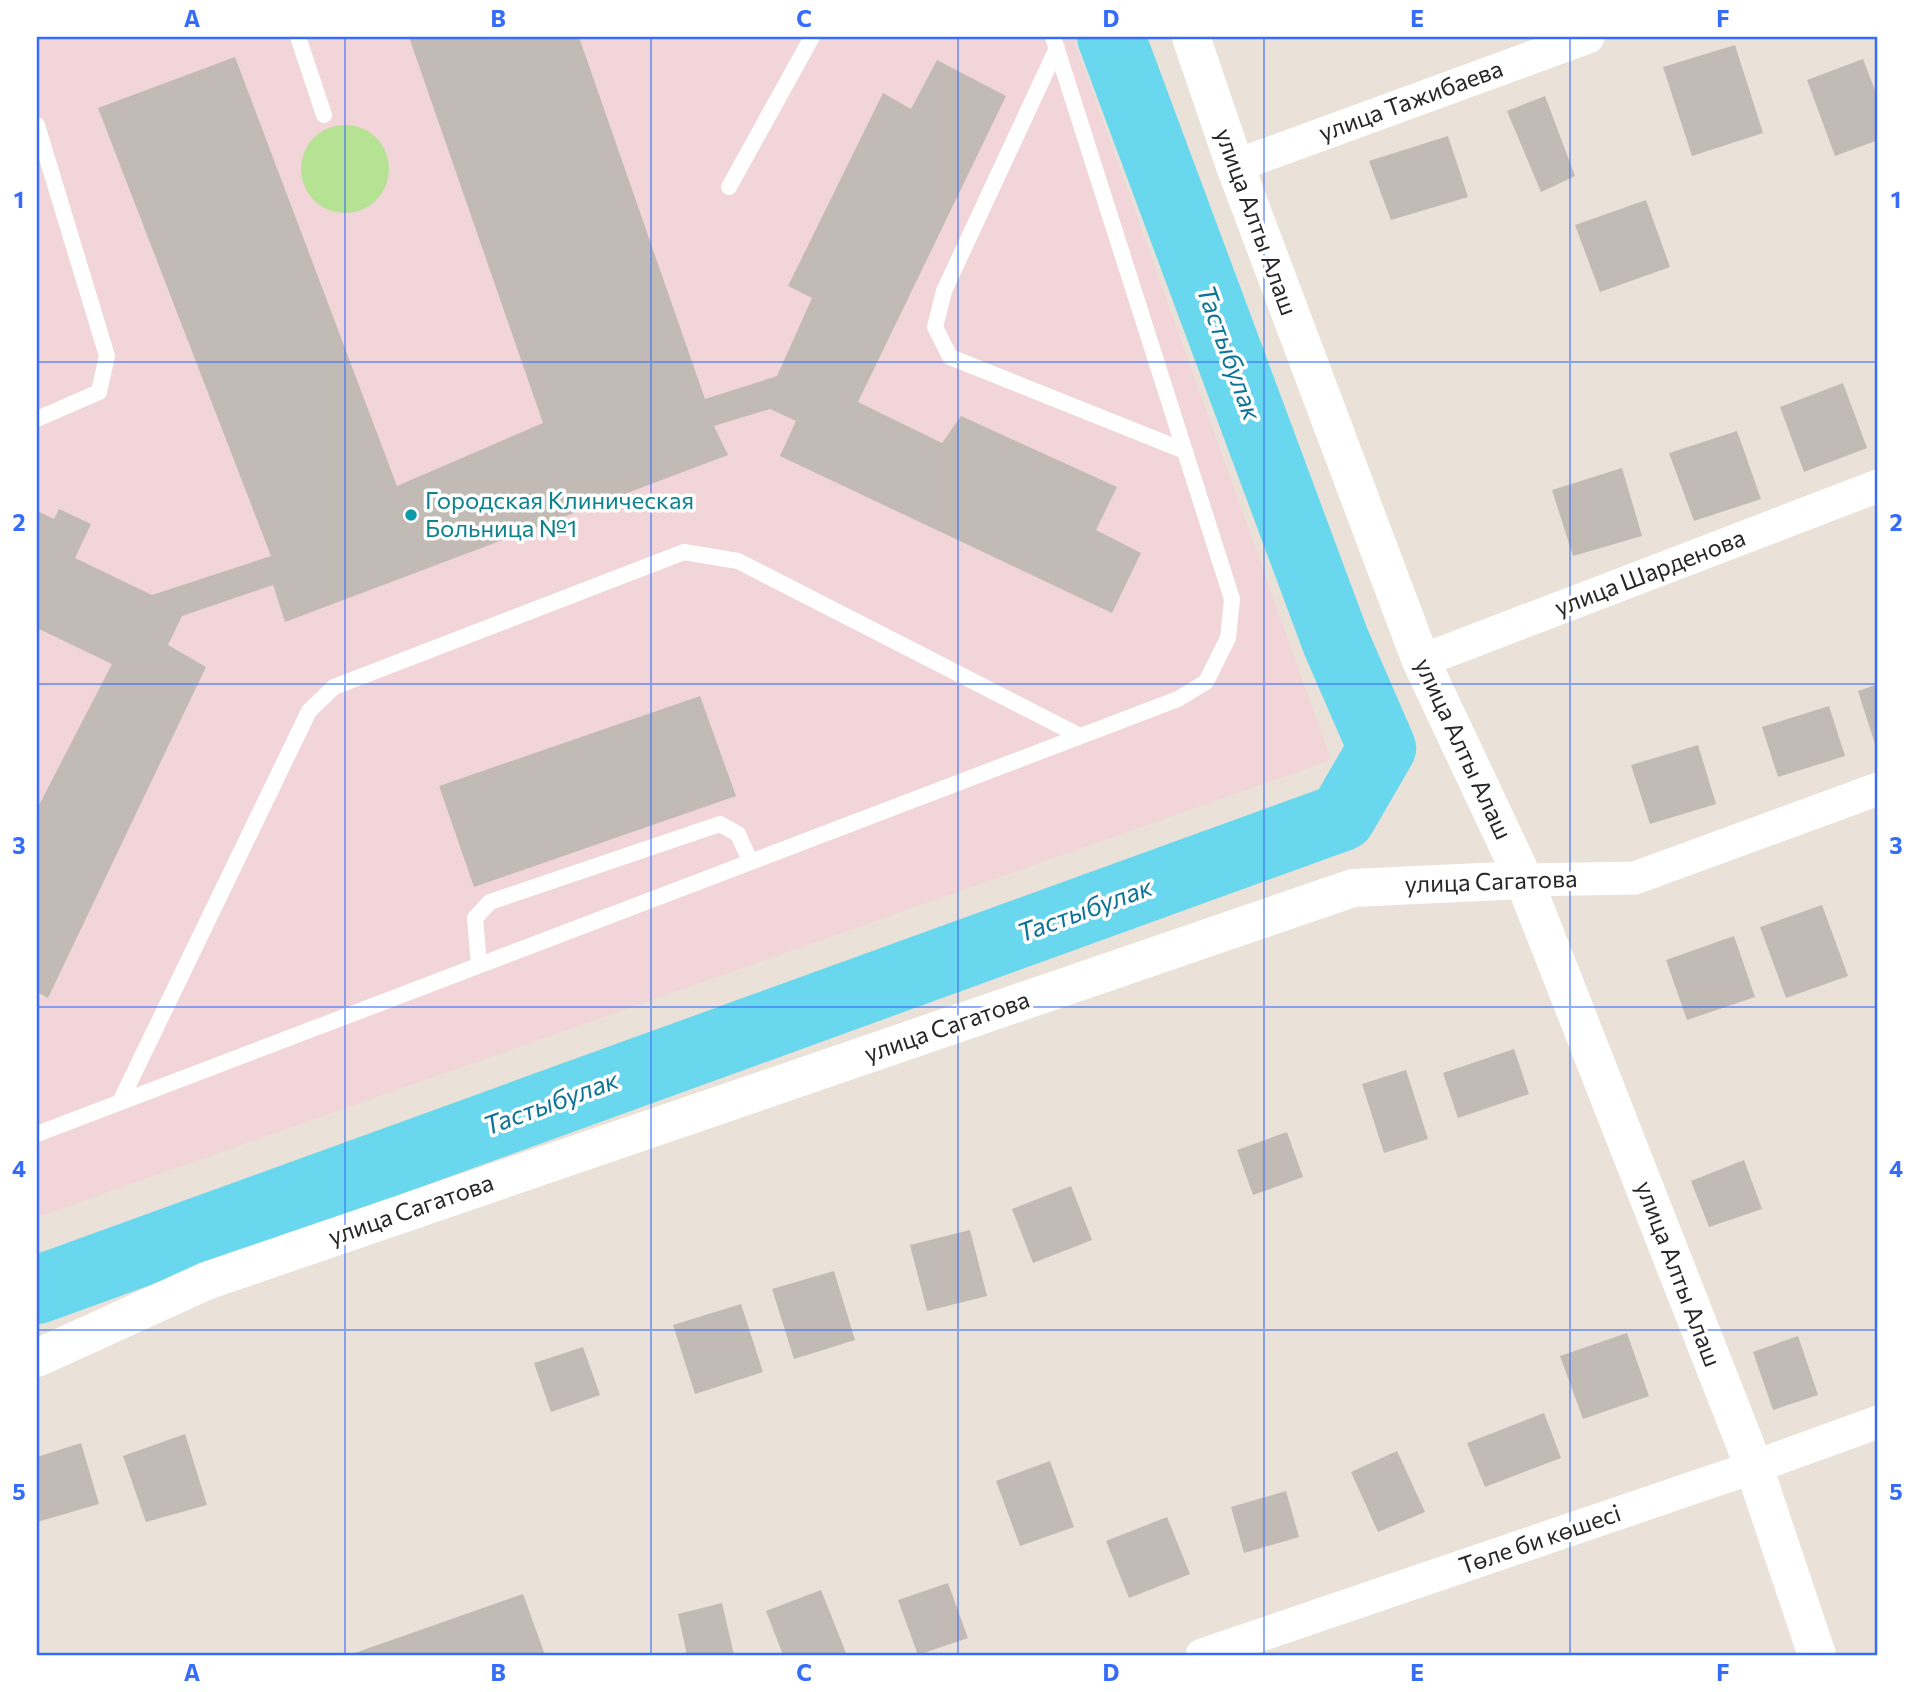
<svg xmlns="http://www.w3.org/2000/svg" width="1915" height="1692" font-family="Commissioner,sans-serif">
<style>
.medical{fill:#f2d5d9}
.green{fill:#b6e294}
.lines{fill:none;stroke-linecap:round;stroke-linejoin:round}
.river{stroke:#69d7ee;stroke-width:68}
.building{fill:#c2bbb5}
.service{stroke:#fff;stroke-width:16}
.minor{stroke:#fff;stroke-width:33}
.tertiary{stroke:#fff;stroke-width:38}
.grid{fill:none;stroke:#356cfa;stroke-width:2;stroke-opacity:0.55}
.culture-dot{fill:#0f9aa8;stroke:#fff;stroke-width:2.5}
.labels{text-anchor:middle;stroke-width:7;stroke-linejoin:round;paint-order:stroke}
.street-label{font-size:24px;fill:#272727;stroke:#fff}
.culture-label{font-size:24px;fill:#0d838f;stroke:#fff;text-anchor:start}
.water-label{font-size:26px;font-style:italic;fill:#0c7496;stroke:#fff}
.neatline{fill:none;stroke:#356cfa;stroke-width:2.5}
.grid-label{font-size:23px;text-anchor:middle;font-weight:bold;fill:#356cfa}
</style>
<rect width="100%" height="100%" fill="#eae1d8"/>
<path class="medical" d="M37,37H1073L1331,760L37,1217Z"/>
<path class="green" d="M301 169a44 44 0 1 1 88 0a44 44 0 1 1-88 0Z"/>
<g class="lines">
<path class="river" d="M37,1290L1342,817L1382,748L1336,642L1111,37"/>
</g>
<path class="building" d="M409,37H579L705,399L777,376L812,298L788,286L883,93L911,109L937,60L1006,96L858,402L942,443L961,416L1117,487L1096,530L1141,553L1112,613L780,456L796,421L770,409L714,426L728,455L285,622L273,585L182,616L168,645L206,667L48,998L37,992V809L112,664L37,628V511L54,519L59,509L91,524L75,558L152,595L271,556L98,108L235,57L397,486L543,423Z
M1735,45L1763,133L1692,156L1663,67Z
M1863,59L1878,98V140L1835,156L1807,80Z
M1545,96L1575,176L1541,192L1507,111Z
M1448,136L1468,197L1391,220L1369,161Z
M1646,200L1670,267L1600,292L1575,225Z
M1843,383L1867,448L1804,472L1780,407Z
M1737,431L1761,499L1694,521L1669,453Z
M1622,468L1642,536L1573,556L1552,490Z
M1878,684V743L1875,744L1858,691Z
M700,696L736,796L474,887L439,786Z
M1829,706L1845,756L1778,777L1762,727Z
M1698,745L1716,804L1650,824L1631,765Z
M1822,905L1848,976L1786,998L1760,927Z
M1734,936L1755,997L1687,1020L1666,960Z
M1514,1049L1529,1094L1458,1118L1443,1073Z
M1406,1070L1428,1139L1384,1153L1362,1084Z
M1287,1132L1303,1177L1253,1195L1237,1150Z
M1744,1160L1762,1209L1709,1227L1691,1181Z
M1071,1186L1092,1240L1033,1263L1012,1209Z
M970,1230L987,1296L927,1311L910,1245Z
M834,1271L855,1340L794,1359L772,1289Z
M741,1304L763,1372L695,1394L673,1325Z
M1627,1333L1649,1396L1583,1419L1560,1356Z
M1798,1336L1818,1395L1773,1410L1753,1352Z
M583,1347L600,1395L551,1412L534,1363Z
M1544,1413L1561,1458L1485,1487L1467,1443Z
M185,1434L207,1505L146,1522L123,1456Z
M81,1443L99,1504L37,1522V1457Z
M1397,1451L1425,1512L1378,1532L1351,1472Z
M1050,1461L1074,1527L1020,1546L996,1481Z
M1286,1491L1299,1537L1244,1553L1231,1507Z
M1167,1517L1190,1574L1129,1598L1106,1541Z
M948,1583L968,1638L918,1655L898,1600Z
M821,1590L846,1653L840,1655H783L766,1611Z
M523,1594L545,1655H349Z
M722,1603L734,1655H687L678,1614Z"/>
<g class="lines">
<path class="service" d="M298,37L324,115
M1057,48L944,291L935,327L950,357L1185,451
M37,125L107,356L99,392L37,419
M729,187L812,37
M479,965L475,918L490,902L720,824L738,834L750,861
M120,1102L309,711L334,687L684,552L738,561L1080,736
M37,1134L1178,699L1206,682L1228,638L1232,599L1053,37"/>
<path class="minor" d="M1235,166L1588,37
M1421,661L1878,486
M1524,880L1635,878L1878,789
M1202,1655L1754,1467L1878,1422"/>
<path class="tertiary" d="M1191,37L1235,166L1421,661L1524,880L1754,1467L1817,1655
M37,1358L206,1281L1353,888L1524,880"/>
</g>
<path class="grid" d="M345,37V1655M651,37V1655M958,37V1655M1264,37V1655M1570,37V1655M37,362H1878M37,684H1878M37,1007H1878M37,1330H1878"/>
<circle class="culture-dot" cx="411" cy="515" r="7"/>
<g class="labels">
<g class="street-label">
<text transform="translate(1411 101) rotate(-20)" y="8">улица Тажибаева</text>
<text transform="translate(1256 222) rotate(70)" y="8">улица Алты Алаш</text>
<text transform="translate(1650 573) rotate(-21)" y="8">улица Шарденова</text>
<text transform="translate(1463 749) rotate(65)" y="8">улица Алты Алаш</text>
<text transform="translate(1491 882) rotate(-2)" y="8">улица Сагатова</text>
<text transform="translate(947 1027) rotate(-19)" y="8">улица Сагатова</text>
<text transform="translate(411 1210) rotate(-19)" y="8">улица Сагатова</text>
<text transform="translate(1678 1274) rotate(69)" y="8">улица Алты Алаш</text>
<text transform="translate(1540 1540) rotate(-19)" y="8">Төле би көшесі</text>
</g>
<g class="culture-label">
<text x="425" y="509">Городская Клиническая<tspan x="425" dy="28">Больница №1</tspan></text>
</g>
<g class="water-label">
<text transform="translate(1229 353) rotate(70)" y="9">Тастыбулак</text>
<text transform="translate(1085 910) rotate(-20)" y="9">Тастыбулак</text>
<text transform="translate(551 1103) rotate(-20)" y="9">Тастыбулак</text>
</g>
</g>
<rect width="1915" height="1692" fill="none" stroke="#ffffff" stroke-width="77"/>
<rect x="38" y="38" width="1838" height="1616" class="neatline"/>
<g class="grid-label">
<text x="192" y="27">A</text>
<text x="498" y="27">B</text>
<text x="804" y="27">C</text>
<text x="1111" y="27">D</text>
<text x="1417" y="27">E</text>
<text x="1723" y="27">F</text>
<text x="19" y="208">1</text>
<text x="1896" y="208">1</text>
<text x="19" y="531">2</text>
<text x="1896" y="531">2</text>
<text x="19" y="854">3</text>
<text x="1896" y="854">3</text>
<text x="19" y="1177">4</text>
<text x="1896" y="1177">4</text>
<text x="19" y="1500">5</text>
<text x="1896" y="1500">5</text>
<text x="192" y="1681">A</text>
<text x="498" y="1681">B</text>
<text x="804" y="1681">C</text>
<text x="1111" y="1681">D</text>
<text x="1417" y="1681">E</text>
<text x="1723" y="1681">F</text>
</g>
</svg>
